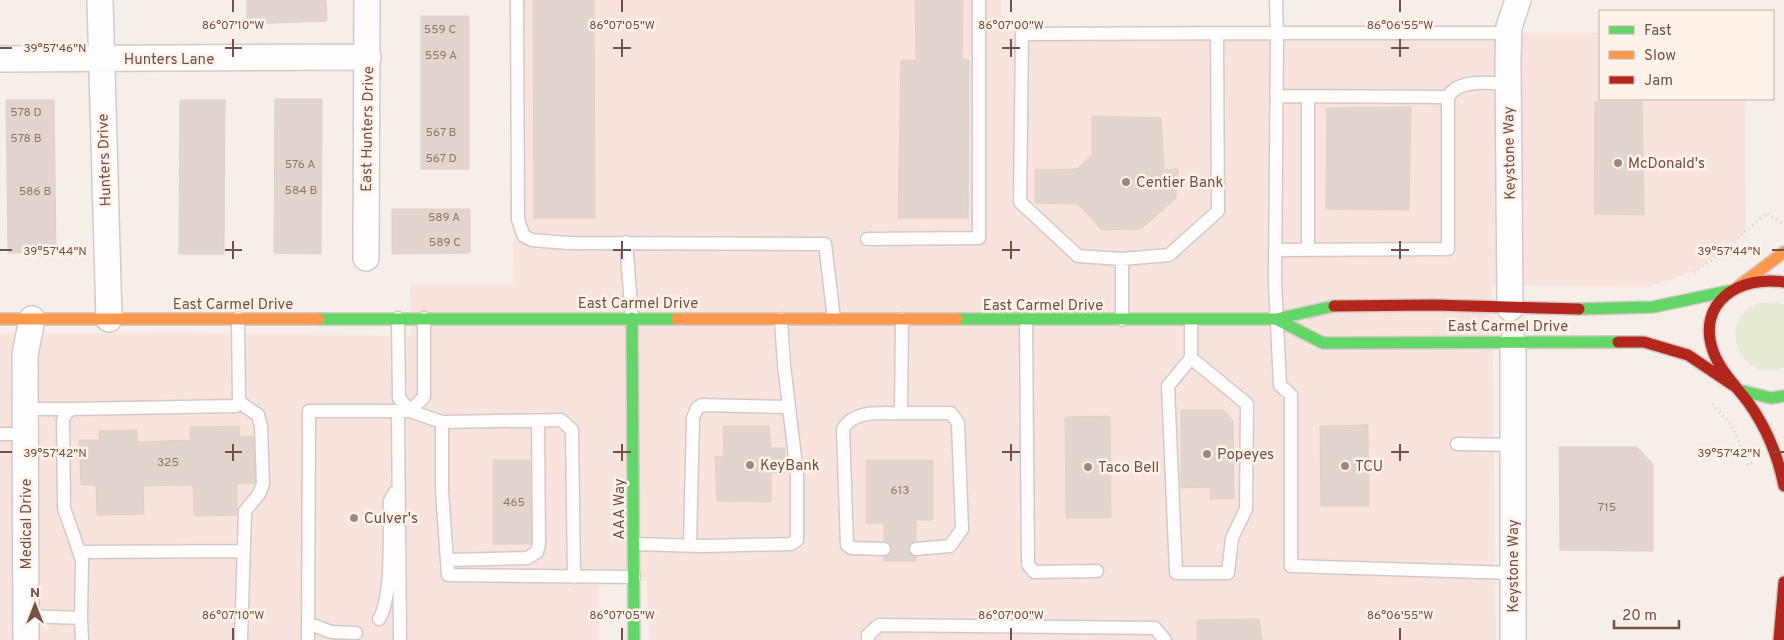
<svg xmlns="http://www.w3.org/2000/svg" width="1784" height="640" font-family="Overpass,sans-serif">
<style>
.commercial{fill:#f9e3de}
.green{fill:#e6ebd3}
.building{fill:#e2d5d0;stroke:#dfd0ca}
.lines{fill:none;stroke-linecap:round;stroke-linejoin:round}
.lane-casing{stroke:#d4cac5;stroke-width:15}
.street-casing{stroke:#d4cac5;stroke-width:28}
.fast-casing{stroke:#d5c9c4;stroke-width:14}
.slow-casing{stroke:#d5c9c4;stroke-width:14}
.jam-casing{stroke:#d5c9c4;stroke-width:14}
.path{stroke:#d7ccc9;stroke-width:3;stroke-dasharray:1 4;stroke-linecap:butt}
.lane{stroke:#fefcfc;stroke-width:12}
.street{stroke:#fefcfc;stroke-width:25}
.fast{stroke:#63d668;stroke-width:11}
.slow{stroke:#ff974d;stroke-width:11}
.jam{stroke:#b3261e;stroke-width:11}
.ticks{fill:none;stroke:#735049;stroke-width:2}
.poi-dot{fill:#a18781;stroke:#fff2e8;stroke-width:2}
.labels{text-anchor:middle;stroke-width:5;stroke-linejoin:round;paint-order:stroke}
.number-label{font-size:12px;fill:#90746d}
.street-label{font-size:15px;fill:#735049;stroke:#fff2e8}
.poi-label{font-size:15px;fill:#735049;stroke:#fff2e8;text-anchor:start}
.ticks-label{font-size:12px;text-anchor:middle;fill:#735049;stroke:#fff2e8;stroke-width:5;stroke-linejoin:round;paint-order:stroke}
</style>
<rect width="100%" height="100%" fill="#f6eee8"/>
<path class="commercial" d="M516,0H1001L1002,31L1600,33V99H1745L1746,232L1695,271L1648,287L1492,285L1496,640H649L647,581L599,583V640H0V334L179,333L411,336L410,285H513Z"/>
<path class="green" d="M1775,302L1784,305V367C1743,386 1714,324 1756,304C1761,302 1769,303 1775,302Z"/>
<path class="building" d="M247,0H326L327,21L247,24Z
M533,0H594L595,218H534Z
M915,0H963L962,59L969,60L968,218H898L901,60H916Z
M421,16H469V169H421Z
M275,99H322L321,254L274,253Z
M6,100H54L56,252L8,253Z
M180,100H225L224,254H179Z
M1595,102H1642L1644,215L1594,214Z
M1411,107L1409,210L1326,209L1327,108Z
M1092,116L1161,118L1164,170L1178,169L1176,198L1141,229L1102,230L1078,204L1035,203V170L1077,169L1092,155Z
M392,209H470V253L392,254Z
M1181,410H1224L1233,421L1234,498L1210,499V487L1181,488Z
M1110,416L1111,518H1066L1065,417Z
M1368,425L1369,506H1321L1320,426Z
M239,426L240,437L253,436L255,483L237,484V515L194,516L193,485L143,486L144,514L97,515L96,485H81L79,440H99V431L137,430V442L190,440V427Z
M723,426H769L771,448H785V473H771V502L717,501L715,456L724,458Z
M1559,447H1637L1653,464V551L1560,550Z
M493,460H530L531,544H493Z
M866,460H933V520H916V541L911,543L908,549L910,554L916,557V561H884V557L891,554L892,549L889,542L884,541V523H866Z
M1259,619L1262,640H1197V620Z"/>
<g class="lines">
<g class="lane-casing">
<path id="lane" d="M517,0L518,220L524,236L532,240L568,243L825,244L834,319
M1508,33H1277L1275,282L1280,385L1291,395V566L1513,573
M1308,96V249
M1448,97C1458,78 1490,83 1508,84
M867,239L979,238V0
M626,242L632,318
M1275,250L1448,249V97L1277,96
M1122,259L1169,255L1218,211L1217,34
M398,318L399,398L410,411
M1026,320L1028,564L1034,572L1097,571
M1122,320V259L1078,256L1020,202L1022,34L1277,33L1276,0
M1191,320V358L1168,386L1176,573H1228L1232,538L1246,509L1247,404L1191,358
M239,402L258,415L261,426L263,484L259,494L245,511L241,640
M25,409H72
M398,411L400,640
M410,411L424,397V318
M901,413H951L958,423L962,529L950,546L916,549
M442,422L561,420L572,430L574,577
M0,434H26
M1457,444L1514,445
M634,544L702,546L791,544L797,540V474L784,365L781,319
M690,546L693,418L697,408L702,405L788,407
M884,549L852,548L847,545L843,429C854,409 881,414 901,413L902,319
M80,552L243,551
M447,560L527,558L537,552L539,544L538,421
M26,616L81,618L82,640
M81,618L82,560L64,508L63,420L66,413L72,409L236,406L239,402L238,318
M379,619C393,598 389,528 390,501L395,492
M308,623L331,632L356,633
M308,640L309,411H410L442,422V490L448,575L634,577
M868,640V635L879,625L1155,628L1165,640"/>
</g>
<g class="street-casing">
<path id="street" d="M100,0L109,319
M0,59L368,57
M366,258L367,0
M1510,308L1508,60L1509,27L1518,0
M26,640L25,355L32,319
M1513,640V341"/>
</g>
<g class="fast-casing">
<path id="fast" d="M1579,309L1653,307L1729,291
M632,318L634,640
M319,319H677
M957,319H1276L1334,306
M1276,319L1323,343L1618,342
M1739,390L1771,398L1784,396"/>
</g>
<g class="slow-casing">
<path id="slow" d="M1739,286L1784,252
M0,319H319
M677,319H957"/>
</g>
<g class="jam-casing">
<path id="jam" d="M1784,282C1740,275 1696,302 1713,351C1720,371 1736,386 1748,402C1766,427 1778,456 1784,486
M1334,306L1433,305L1579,309
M1618,342H1644L1688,355L1734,386
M1779,640L1784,582"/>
</g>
<path class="path" d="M1694,272L1719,255L1766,213L1784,224
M1713,404L1734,429L1748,465L1752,463"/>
<use href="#lane" class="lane"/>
<use href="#street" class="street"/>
<use href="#fast" class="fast"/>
<use href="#slow" class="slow"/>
<use href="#jam" class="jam"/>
</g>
<path class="ticks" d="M233,0V12M622,0V12M1011,0V12M1400,0V12M233,39V57M622,39V57M1011,39V57M1400,39V57M0,48H12M225,48H242M613,48H631M1002,48H1020M1391,48H1409M233,241V259M622,241V259M1011,241V259M1400,241V259M0,250H12M225,250H242M613,250H631M1002,250H1020M1391,250H1409M1772,250H1784M233,444V461M622,444V461M1011,444V461M1400,444V461M0,452H12M225,452H242M613,452H631M1002,452H1020M1391,452H1409M1772,452H1784M233,628V640M622,628V640M1011,628V640M1400,628V640"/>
<g class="poi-dot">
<circle cx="1618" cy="163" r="5"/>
<circle cx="1126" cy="182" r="5"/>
<circle cx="1207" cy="454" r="5"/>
<circle cx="750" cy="465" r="5"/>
<circle cx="1345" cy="466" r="5"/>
<circle cx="1088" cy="467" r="5"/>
<circle cx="354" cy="518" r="5"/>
</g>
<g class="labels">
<g class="number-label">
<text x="440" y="33">559 C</text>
<text x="441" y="59">559 A</text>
<text x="26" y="116">578 D</text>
<text x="441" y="136">567 B</text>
<text x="26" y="142">578 B</text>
<text x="441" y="162">567 D</text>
<text x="300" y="168">576 A</text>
<text x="301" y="194">584 B</text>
<text x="35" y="195">586 B</text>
<text x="444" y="221">589 A</text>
<text x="445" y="246">589 C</text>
<text x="168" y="466">325</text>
<text x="900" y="494">613</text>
<text x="514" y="506">465</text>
<text x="1607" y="511">715</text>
</g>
<g class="street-label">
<text x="169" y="64">Hunters Lane</text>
<text transform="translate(367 129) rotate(-89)" y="5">East Hunters Drive</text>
<text transform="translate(1509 153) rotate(-91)" y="5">Keystone Way</text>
<text transform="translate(104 160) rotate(-92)" y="5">Hunters Drive</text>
<text x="638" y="308">East Carmel Drive</text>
<text x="233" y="309">East Carmel Drive</text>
<text x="1043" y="310">East Carmel Drive</text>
<text x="1508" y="331">East Carmel Drive</text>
<text transform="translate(619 509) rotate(-90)" y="5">AAA Way</text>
<text transform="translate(26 524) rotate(-90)" y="5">Medical Drive</text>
<text transform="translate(1513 566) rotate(-90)" y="5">Keystone Way</text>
</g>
<g class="poi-label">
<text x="1628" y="168">McDonald's</text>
<text x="1136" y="187">Centier Bank</text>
<text x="1217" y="459">Popeyes</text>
<text x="760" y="470">KeyBank</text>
<text x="1355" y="471">TCU</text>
<text x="1098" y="472">Taco Bell</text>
<text x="364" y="523">Culver's</text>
</g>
</g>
<g class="ticks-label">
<text x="233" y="29">86°07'10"W</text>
<text x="622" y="29">86°07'05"W</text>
<text x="1011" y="29">86°07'00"W</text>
<text x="1400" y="29">86°06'55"W</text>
<text x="55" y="52">39°57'46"N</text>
<text x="55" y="255">39°57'44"N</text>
<text x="1729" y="255">39°57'44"N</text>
<text x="55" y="457">39°57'42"N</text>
<text x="1729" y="457">39°57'42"N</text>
<text x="233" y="619">86°07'10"W</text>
<text x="622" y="619">86°07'05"W</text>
<text x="1011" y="619">86°07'00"W</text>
<text x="1400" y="619">86°06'55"W</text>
</g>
<rect x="1599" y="10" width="175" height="90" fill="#fff2e8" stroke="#c7b1a8"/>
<rect x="1609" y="26" width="25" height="8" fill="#63d668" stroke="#c7b1a8"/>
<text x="1644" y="35" font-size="15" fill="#735049">Fast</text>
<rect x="1609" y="51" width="25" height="8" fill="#ff974d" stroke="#c7b1a8"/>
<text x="1644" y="60" font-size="15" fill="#735049">Slow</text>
<rect x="1609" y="76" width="25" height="8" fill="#b3261e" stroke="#c7b1a8"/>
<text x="1644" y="85" font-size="15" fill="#735049">Jam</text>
<g transform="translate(35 605)" stroke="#fff2e8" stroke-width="4" paint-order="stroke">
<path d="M0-4L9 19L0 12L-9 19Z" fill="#735049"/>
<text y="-8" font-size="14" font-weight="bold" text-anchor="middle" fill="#735049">N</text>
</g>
<path d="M1614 620v8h65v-8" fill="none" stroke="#735049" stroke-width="2.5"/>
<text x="1622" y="620" font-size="15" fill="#735049" stroke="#fff2e8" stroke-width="4" paint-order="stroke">20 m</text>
</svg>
